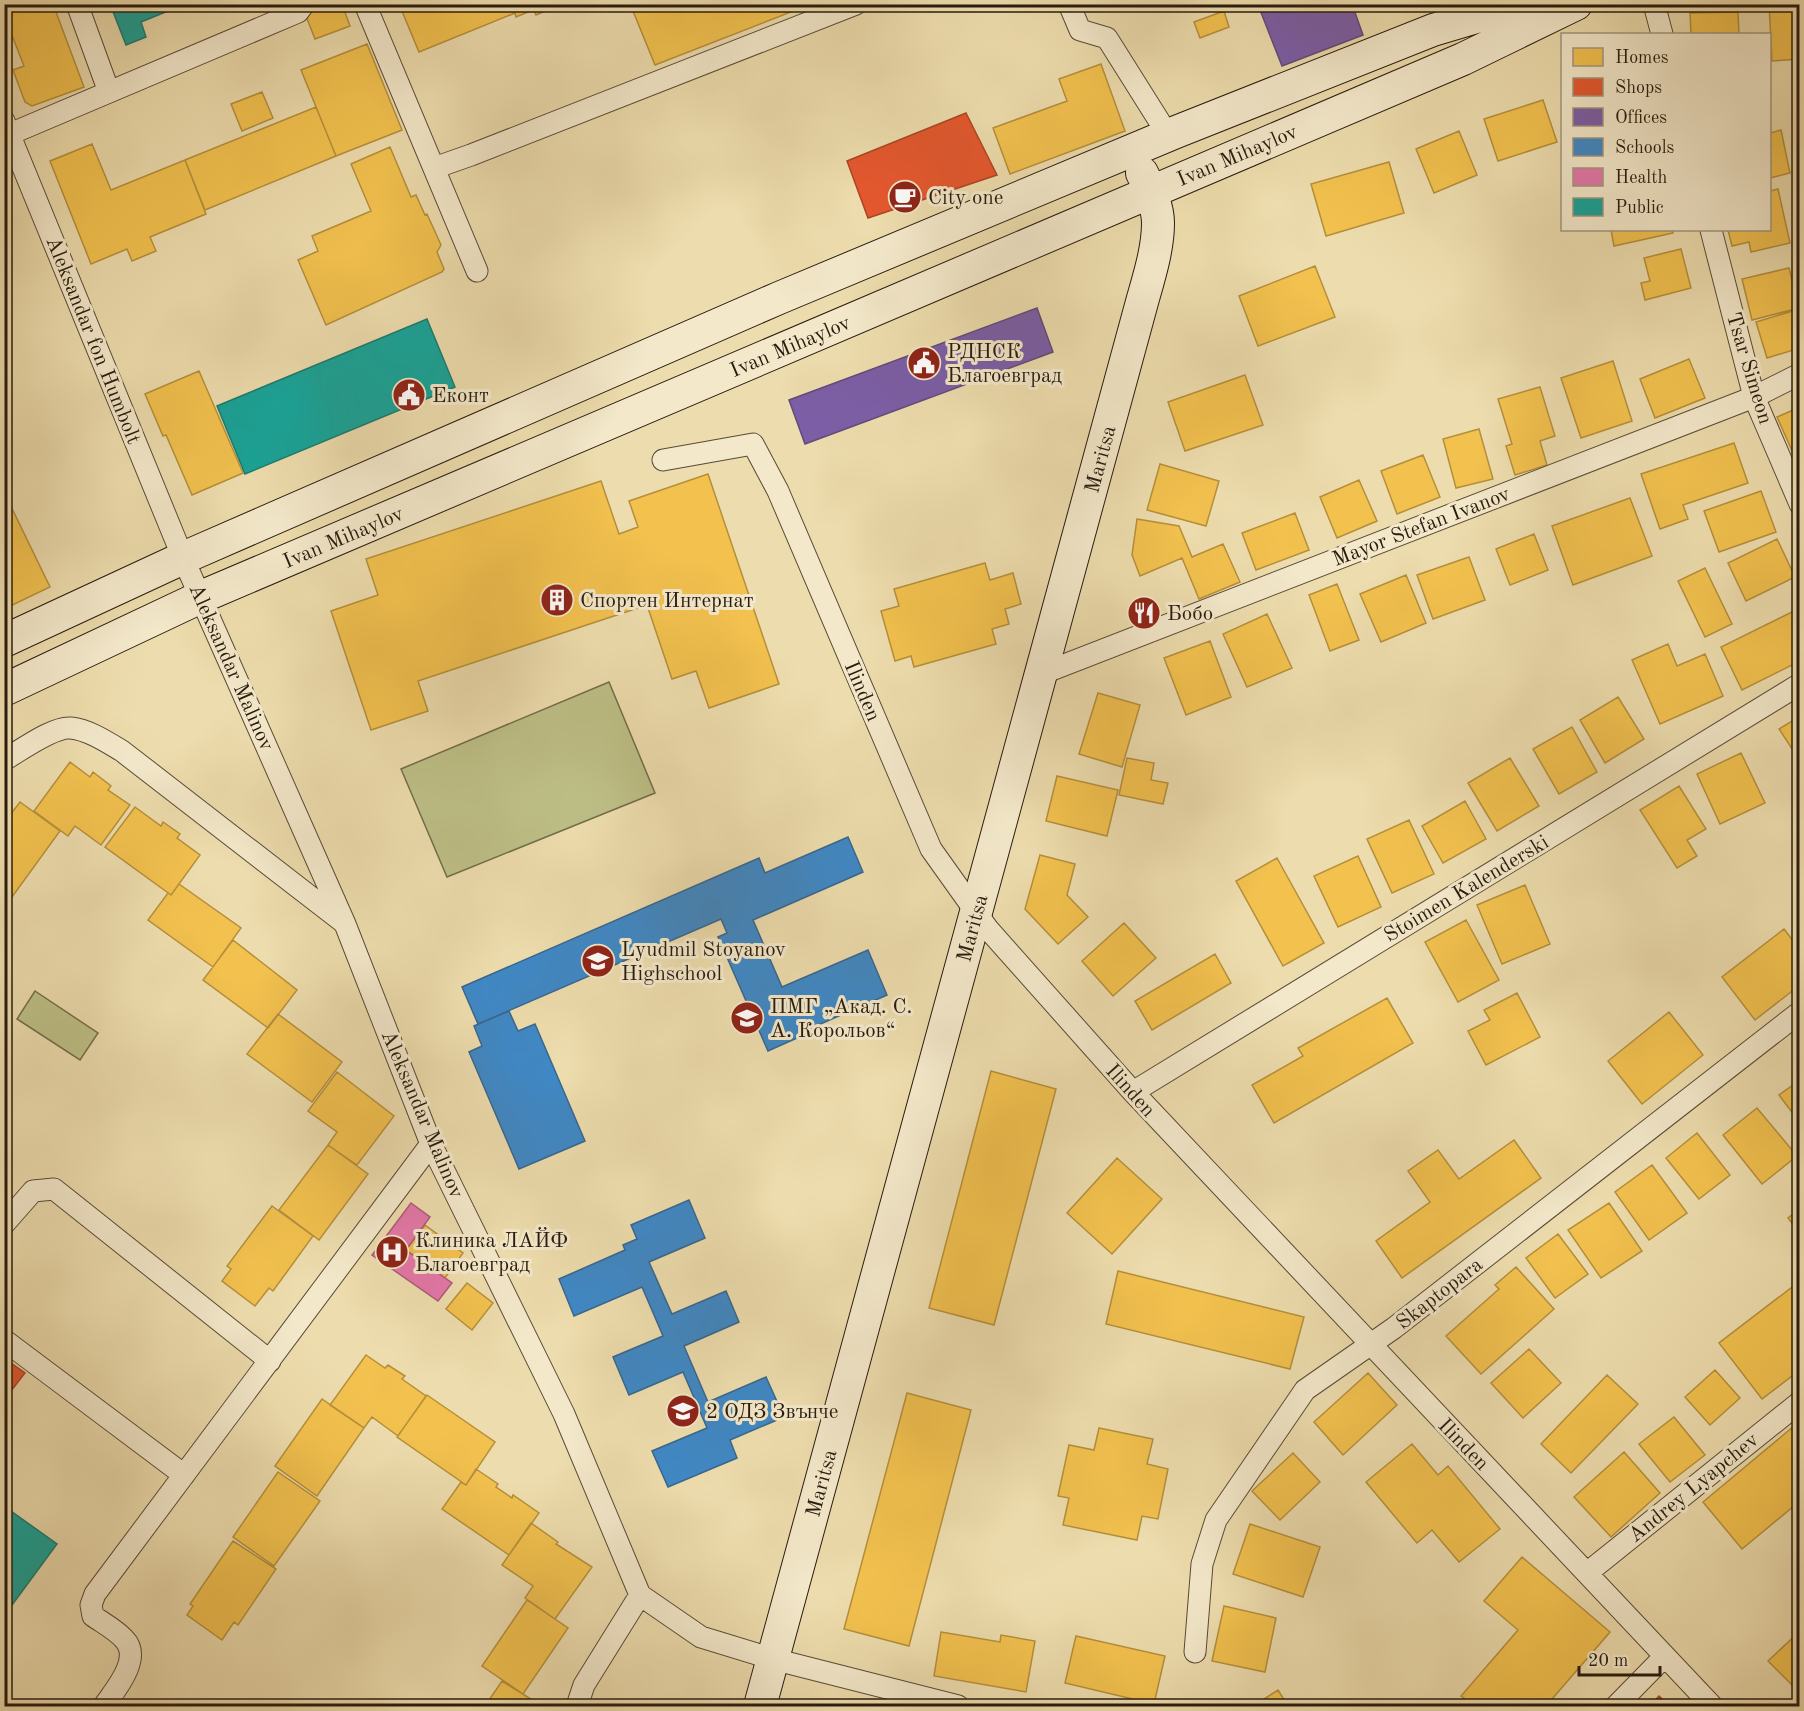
<svg xmlns="http://www.w3.org/2000/svg" width="1804" height="1711" font-family="'Old Standard TT',serif">
<style>
.green{fill:#bdbf86;stroke:#726d4a;stroke-width:1.5}
.homes{fill:#f2c14e;stroke:#b58f3b;stroke-width:1.5}
.shops{fill:#e4572e;stroke:#ac4524;stroke-width:1.5}
.offices{fill:#7b5ea7;stroke:#624a79;stroke-width:1.5}
.schools{fill:#3f88c5;stroke:#38678e;stroke-width:1.5}
.health{fill:#e377a8;stroke:#ab5b7a;stroke-width:1.5}
.public{fill:#17a398;stroke:#1c7a6f;stroke-width:1.5}
.lines{fill:none;stroke-linecap:round;stroke-linejoin:round}
.street-casing{stroke:#594b36;stroke-width:23}
.secondary-casing{stroke:#281b0e;stroke-width:34}
.street{stroke:#f3e8ca;stroke-width:21}
.secondary{stroke:#f3e8ca;stroke-width:32}
.labels{text-anchor:middle;stroke-width:6;stroke-linejoin:round;paint-order:stroke}
.street-label{font-size:21px;fill:#281b0e;stroke:#f3e8ca}
.poi-label{font-size:21px;fill:#281b0e;stroke:#f3e8ca;text-anchor:start}
</style>
<rect width="100%" height="100%" fill="#eddcad"/>
<filter id="stains"><feTurbulence type="fractalNoise" baseFrequency=".00333" numOctaves="4"/><feColorMatrix values="0 0 0 0 .2 0 0 0 0 .09 0 0 0 0 .02 0 0 0 .5 -.17"/></filter>
<radialGradient id="worn" r=".72"><stop offset=".6" stop-color="#630" stop-opacity="0"/><stop offset="1" stop-color="#630" stop-opacity=".3"/></radialGradient>
<path class="green" d="M609,682L655,793L447,877L401,769Z
M35,991L98,1033L80,1060L17,1019Z"/>
<path class="homes" d="M4,4H33L4,15Z
M33,4H53L84,87L32,106L25,102L13,70L24,66L4,15Z
M322,4H342L350,26L315,39L304,11Z
M399,4H525L528,12L516,17L515,13L419,52Z
M525,4H562L536,15L534,10L528,12Z
M635,4H806L800,7L801,8L655,65L631,6Z
M1769,4H1800V59L1772,61Z
M1224,11L1229,27L1200,38L1194,22Z
M1738,12L1739,34H1691L1690,13Z
M367,44L402,130L336,156L301,70Z
M1101,64L1125,131L1010,174L993,128L1067,101L1059,79Z
M262,92L273,118L242,131L231,104Z
M1543,100L1557,142L1498,161L1484,119Z
M316,107L336,156L205,210L185,160Z
M1781,130L1790,173L1770,178V133Z
M1459,131L1477,175L1434,193L1416,149Z
M92,144L111,190L185,160L206,214L150,237L156,251L132,261L127,249L91,264L50,161Z
M390,147L411,197L416,195L425,215L427,214L441,245L437,252L444,269L442,272L326,325L298,260L318,251L312,236L371,211L351,164Z
M1389,162L1404,213L1326,236L1311,184Z
M1778,189L1790,243L1751,252L1749,242L1732,246L1728,230H1770V191Z
M1611,230H1672L1673,233L1614,246Z
M1681,249L1691,288L1645,300L1641,283L1650,281L1644,258Z
M1315,266L1335,317L1258,346L1239,296Z
M1789,268L1799,308L1752,320L1742,279Z
M1799,309L1800,348L1767,358L1756,322Z
M1689,359L1705,398L1655,418L1640,379Z
M1613,361L1632,421L1581,438L1561,378Z
M199,371L243,473L192,495L166,435L163,436L145,394Z
M1245,375L1263,425L1185,451L1168,402Z
M1540,387L1555,436L1540,441L1547,465L1515,475L1506,446L1512,444L1498,399Z
M1800,407V453L1794,455L1777,417Z
M1479,429L1493,479L1456,488L1443,439Z
M1734,443L1748,483L1683,505L1688,519L1660,529L1641,474Z
M1423,455L1440,497L1397,514L1381,471Z
M1160,464L1219,481L1206,526L1147,510Z
M708,474L779,684L709,708L696,671L672,679L647,605L418,681L428,711L371,730L331,611L378,595L366,559L601,481L619,534L638,527L629,501Z
M1359,480L1377,521L1337,538L1320,497Z
M1761,491L1776,532L1719,552L1704,511Z
M4,492L50,587L4,609Z
M1630,498L1652,556L1573,585L1552,526Z
M1295,513L1309,550L1256,570L1242,533Z
M1137,519L1179,526L1192,557L1223,544L1240,582L1199,599L1182,558L1140,576L1132,555Z
M1534,534L1548,570L1510,585L1496,549Z
M1777,539L1795,577L1746,601L1728,563Z
M1469,557L1485,600L1433,619L1417,575Z
M985,563L990,580L1013,573L1021,604L1005,609L1009,624L992,629L996,644L914,667L911,656L895,661L881,611L899,606L894,589Z
M1705,568L1732,624L1705,637L1678,581Z
M1406,575L1426,623L1381,642L1360,594Z
M1337,584L1359,640L1330,651L1309,595Z
M1800,608V661L1742,690L1721,647Z
M1267,614L1292,668L1247,687L1223,634Z
M1210,641L1231,697L1186,715L1164,658Z
M1668,644L1677,666L1705,654L1723,696L1660,724L1632,660Z
M1098,693L1140,705L1122,767L1079,754Z
M1618,697L1644,739L1605,763L1580,720Z
M1800,716V761L1779,729Z
M1572,727L1597,772L1559,794L1533,749Z
M1741,753L1765,803L1720,824L1697,774Z
M1127,758L1154,763L1151,780L1168,783L1163,804L1119,795Z
M1510,758L1539,806L1497,831L1468,783Z
M70,762L90,777L93,772L111,786L108,790L130,805L101,845L75,826L68,836L34,811Z
M1057,776L1118,790L1107,836L1046,821Z
M1679,786L1706,829L1687,840L1697,856L1677,868L1640,810Z
M1465,801L1486,839L1443,863L1422,826Z
M20,802L60,831L12,897L4,892V823Z
M135,807L161,826L163,822L180,834L177,838L200,855L171,895L105,847Z
M1409,820L1434,874L1392,893L1367,839Z
M1040,855L1075,864L1067,895L1088,917L1058,944L1025,909Z
M1358,856L1381,907L1338,927L1314,876Z
M1277,858L1324,943L1283,966L1236,881Z
M179,884L241,928L213,967L148,920L168,893L171,895Z
M1525,885L1550,944L1502,964L1477,905Z
M1466,920L1499,980L1458,1002L1425,942Z
M1124,923L1156,958L1113,996L1082,961Z
M1784,929L1800,950V985L1755,1020L1722,977Z
M233,940L297,990L268,1028L203,980Z
M1215,954L1231,983L1152,1030L1135,1001Z
M1517,993L1540,1037L1486,1065L1468,1031L1490,1020L1484,1010Z
M1387,998L1413,1043L1274,1123L1252,1085L1303,1056L1298,1048Z
M1669,1012L1703,1055L1642,1104L1608,1061Z
M278,1014L342,1062L312,1102L247,1054Z
M991,1071L1056,1089L994,1325L929,1308Z
M337,1072L394,1116L357,1165L328,1145L337,1132L308,1111Z
M1800,1080V1123L1779,1095Z
M1757,1108L1797,1156L1762,1184L1723,1135Z
M1697,1133L1730,1175L1699,1199L1666,1158Z
M1514,1140L1541,1178L1402,1278L1376,1241L1430,1202L1408,1171L1438,1150L1459,1179Z
M328,1145L368,1174L319,1240L279,1210Z
M1117,1158L1162,1199L1112,1254L1067,1213Z
M1652,1165L1687,1213L1649,1240L1615,1192Z
M1609,1203L1642,1251L1601,1278L1568,1230Z
M272,1206L313,1236L273,1291L269,1288L255,1306L222,1281L231,1269L227,1266Z
M1800,1209V1234L1788,1218Z
M425,1225L463,1253L445,1278L406,1250Z
M1558,1234L1588,1274L1555,1298L1526,1258Z
M1516,1267L1554,1309L1481,1374L1446,1336L1499,1289L1495,1285Z
M1118,1271L1304,1317L1290,1369L1106,1324Z
M1800,1281V1370L1762,1399L1719,1343Z
M467,1283L493,1303L472,1330L446,1309Z
M1529,1349L1561,1383L1523,1418L1491,1383Z
M366,1355L385,1368L388,1365L405,1376L402,1379L426,1396L398,1436L372,1417L364,1428L330,1405Z
M1715,1370L1740,1398L1710,1425L1685,1397Z
M1368,1373L1397,1405L1343,1455L1314,1422Z
M1607,1375L1638,1404L1571,1473L1541,1444Z
M907,1393L971,1410L909,1646L844,1629Z
M427,1395L495,1442L466,1485L397,1437Z
M322,1399L364,1428L317,1496L275,1466Z
M1674,1417L1705,1455L1670,1482L1639,1444Z
M1794,1426L1800,1433V1501L1742,1549L1703,1502Z
M1099,1428L1153,1439L1147,1464L1168,1469L1158,1519L1142,1516L1137,1540L1063,1525L1069,1498L1058,1496L1069,1445L1094,1450Z
M1412,1444L1438,1475L1448,1466L1500,1529L1459,1562L1432,1530L1417,1543L1366,1482Z
M1624,1452L1660,1493L1611,1537L1574,1497Z
M1293,1453L1320,1482L1280,1520L1252,1491Z
M476,1469L498,1484L496,1487L512,1498L513,1495L539,1513L509,1555L442,1509L461,1482L466,1485Z
M278,1472L320,1501L274,1566L233,1537Z
M531,1523L558,1542L556,1544L592,1567L555,1619L525,1598L533,1586L502,1565Z
M1250,1524L1320,1547L1303,1597L1233,1574Z
M233,1541L276,1569L238,1625L234,1622L222,1640L187,1615L193,1606L190,1604Z
M1522,1557L1610,1632L1546,1706H1456L1464,1698L1461,1696L1518,1630L1484,1601Z
M527,1600L568,1628L523,1694L482,1666Z
M1224,1606L1276,1618L1265,1672L1212,1661Z
M1800,1631V1693L1768,1661Z
M941,1632L1000,1642L1001,1635L1035,1641L1026,1692L934,1676Z
M1076,1636L1165,1656L1154,1704L1065,1683Z
M502,1681L542,1706H485Z
M1278,1690L1288,1706H1253Z
M1309,1703L1354,1705V1706H1309Z"/>
<path class="shops" d="M966,113L997,175L868,218L847,161Z
M4,1358L25,1373L4,1400Z
M1659,1696L1670,1706H1650Z"/>
<path class="offices" d="M1276,4H1352L1363,35L1282,66L1260,10Z
M1037,308L1053,352L805,444L789,400Z"/>
<path class="schools" d="M848,837L863,872L753,920L782,987L868,950L887,995L802,1032L804,1035L768,1051L718,937L727,933L721,919L478,1024L462,987L759,858L765,873Z
M509,1011L518,1031L535,1024L585,1141L519,1169L469,1052L482,1046L474,1026Z
M689,1200L705,1238L649,1262L672,1314L726,1291L739,1322L684,1346L708,1402L766,1377L784,1417L730,1440L737,1458L668,1487L652,1451L707,1428L683,1372L629,1395L613,1357L663,1336L642,1287L574,1316L559,1279L625,1250L623,1245L637,1239L631,1225Z"/>
<path class="health" d="M411,1203L430,1217L406,1250L452,1283L438,1301L372,1255Z"/>
<path class="public" d="M110,4H185L141,22L146,37L126,45Z
M427,319L455,387L245,474L217,406Z
M4,1506L57,1544L4,1616Z"/>
<g class="lines">
<g class="street-casing">
<path id="street" d="M77,4L109,92
M365,4L477,271
M1069,4L1080,30L1107,38L1168,135
M1654,4L1662,34
M4,121L183,558L345,924L431,1144L564,1414L640,1595L701,1637L773,1659L958,1706
M10,134L298,12L304,4
M434,168L471,155L856,4
M1711,230L1754,397L1800,504
M663,460L753,444L778,491L931,849L988,929L1133,1092L1712,1706
M1041,674L1754,397L1800,374
M4,760C20,751 53,726 71,728C89,730 107,742 122,751L343,922
M1133,1092L1800,684
M4,1224L33,1191L54,1189L270,1361
M4,1340L184,1475
M1587,1573L1800,1402
M1195,1652L1202,1564L1216,1520L1305,1390L1394,1328L1800,1012
M104,1706C115,1690 143,1658 124,1639C116,1630 103,1623 93,1616L91,1605L95,1594L431,1144
M577,1706L584,1685L640,1595
M1616,1706L1665,1656"/>
</g>
<g class="secondary-casing">
<path id="secondary" d="M4,641L183,558L779,298L1176,132L1433,30L1520,4
M4,690L201,597L1463,59L1576,4
M760,1706L1142,302C1149,277 1158,249 1158,223C1158,206 1149,187 1142,173"/>
</g>
<use href="#street" class="street"/>
<use href="#secondary" class="secondary"/>
</g>
<defs>
<g id="cafe-disc" transform="scale(1.725)"><circle r="9.5" fill="#8f2418" stroke="#f3e8ca"/><path d="M-5.5-4.5H6V0H3Q3 3.5 0 3.5H-2.5Q-5.5 3.5-5.5 0ZM3-3.2v2h1.7v-2ZM-6 4.5H4V6H-6Z" fill="#fff"/></g>
<g id="civic-disc" transform="scale(1.725)"><circle r="9.5" fill="#8f2418" stroke="#f3e8ca"/><path d="M-.6-6.5H3V-4.5H.6V-3L4-1V1h2V6H-6V1h2V-1L-.6-3ZM-1.2 2.5V6h2.4V2.5Z" fill="#fff"/></g>
<g id="building-disc" transform="scale(1.725)"><circle r="9.5" fill="#8f2418" stroke="#f3e8ca"/><path d="M-4-6H4V6H1V3H-1V6H-4ZM-2.5-4.3h1.7v1.8h-1.7ZM.8-4.3h1.7v1.8H.8ZM-2.5-1h1.7V.8h-1.7ZM.8-1h1.7V.8H.8Z" fill="#fff"/></g>
<g id="restaurant-disc" transform="scale(1.725)"><circle r="9.5" fill="#8f2418" stroke="#f3e8ca"/><path d="M-5-6h1v4h1v-4h1v4h1v-4h1v5L-1.5 .5V6h-2V.5L-5-1ZM5-6V6H3V1.5H1.5Q1.5-4 5-6Z" fill="#fff"/></g>
<g id="school-disc" transform="scale(1.725)"><circle r="9.5" fill="#8f2418" stroke="#f3e8ca"/><path d="M0-5L7-2L0 1L-7-2ZM-4 1L0 2.5L4 1V4Q0 6-4 4Z" fill="#fff"/></g>
<g id="hospital-disc" transform="scale(1.725)"><circle r="9.5" fill="#8f2418" stroke="#f3e8ca"/><path d="M-5-5h3v3.5h4V-5h3V5h-3V1.5h-4V5h-3Z" fill="#fff"/></g>
</defs>
<g fill-rule="evenodd">
<use href="#cafe-disc" x="905" y="197"/>
<use href="#civic-disc" x="924" y="363"/>
<use href="#civic-disc" x="409" y="395"/>
<use href="#building-disc" x="557" y="600"/>
<use href="#restaurant-disc" x="1144" y="613"/>
<use href="#school-disc" x="598" y="961"/>
<use href="#school-disc" x="747" y="1018"/>
<use href="#hospital-disc" x="392" y="1252"/>
<use href="#school-disc" x="683" y="1411"/>
</g>
<g class="labels">
<g class="street-label">
<text transform="translate(1237 155) rotate(-23)" y="7">Ivan Mihaylov</text>
<text transform="translate(94 340) rotate(68)" y="7">Aleksandar fon Humbolt</text>
<text transform="translate(790 346) rotate(-23)" y="7">Ivan Mihaylov</text>
<text transform="translate(1750 368) rotate(73)" y="7">Tsar Simeon</text>
<text transform="translate(1100 459) rotate(-75)" y="7">Maritsa</text>
<text transform="translate(1421 526) rotate(-21)" y="7">Mayor Stefan Ivanov</text>
<text transform="translate(343 537) rotate(-23)" y="7">Ivan Mihaylov</text>
<text transform="translate(232 667) rotate(66)" y="7">Aleksandar Malinov</text>
<text transform="translate(863 691) rotate(67)" y="7">Ilinden</text>
<text transform="translate(1466 888) rotate(-31)" y="7">Stoimen Kalenderski</text>
<text transform="translate(972 928) rotate(-75)" y="7">Maritsa</text>
<text transform="translate(1131 1090) rotate(48)" y="7">Ilinden</text>
<text transform="translate(423 1114) rotate(67)" y="7">Aleksandar Malinov</text>
<text transform="translate(1439 1293) rotate(-38)" y="7">Skaptopara</text>
<text transform="translate(1464 1444) rotate(46)" y="7">Ilinden</text>
<text transform="translate(821 1483) rotate(-75)" y="7">Maritsa</text>
<text transform="translate(1693 1487) rotate(-39)" y="7">Andrey Lyapchev</text>
</g>
<g class="poi-label">
<text x="928" y="204">City one</text>
<text x="947" y="358">РДНСК<tspan x="947" dy="24">Благоевград</tspan></text>
<text x="432" y="402">Еконт</text>
<text x="580" y="607">Спортен Интернат</text>
<text x="1167" y="620">Бобо</text>
<text x="621" y="956">Lyudmil Stoyanov<tspan x="621" dy="24">Highschool</tspan></text>
<text x="770" y="1013">ПМГ „Акад. С.<tspan x="770" dy="24">А. Корольов“</tspan></text>
<text x="415" y="1247">Клиника ЛАЙФ<tspan x="415" dy="24">Благоевград</tspan></text>
<text x="706" y="1418">2 ОДЗ Звънче</text>
</g>
</g>
<rect width="1804" height="1711" fill="none" stroke="#eddcad" stroke-width="24"/>
<rect x="6" y="6" width="1792" height="1699" fill="none" stroke="#281b0e" stroke-width="3"/>
<rect x="12" y="12" width="1780" height="1687" fill="none" stroke="#281b0e" stroke-width="1.5"/>
<rect x="1561" y="33" width="210" height="198" fill="#f3e8ca" stroke="#a2967f" stroke-width="1.5"/>
<rect x="1573" y="48" width="30" height="18" fill="#f2c14e" stroke="#a2967f" stroke-width="1.5"/>
<text x="1615" y="63" font-size="18" fill="#281b0e">Homes</text>
<rect x="1573" y="78" width="30" height="18" fill="#e4572e" stroke="#a2967f" stroke-width="1.5"/>
<text x="1615" y="93" font-size="18" fill="#281b0e">Shops</text>
<rect x="1573" y="108" width="30" height="18" fill="#7b5ea7" stroke="#a2967f" stroke-width="1.5"/>
<text x="1615" y="123" font-size="18" fill="#281b0e">Offices</text>
<rect x="1573" y="138" width="30" height="18" fill="#3f88c5" stroke="#a2967f" stroke-width="1.5"/>
<text x="1615" y="153" font-size="18" fill="#281b0e">Schools</text>
<rect x="1573" y="168" width="30" height="18" fill="#e377a8" stroke="#a2967f" stroke-width="1.5"/>
<text x="1615" y="183" font-size="18" fill="#281b0e">Health</text>
<rect x="1573" y="198" width="30" height="18" fill="#17a398" stroke="#a2967f" stroke-width="1.5"/>
<text x="1615" y="213" font-size="18" fill="#281b0e">Public</text>
<path d="M1579 1666v9h81v-9" fill="none" stroke="#281b0e" stroke-width="3"/>
<text x="1588" y="1666" font-size="18" fill="#281b0e" stroke="#f3e8ca" stroke-width="4.5" paint-order="stroke">20 m</text>
<rect width="100%" height="100%" filter="url(#stains)"/>
<rect width="100%" height="100%" fill="url(#worn)"/>
</svg>
